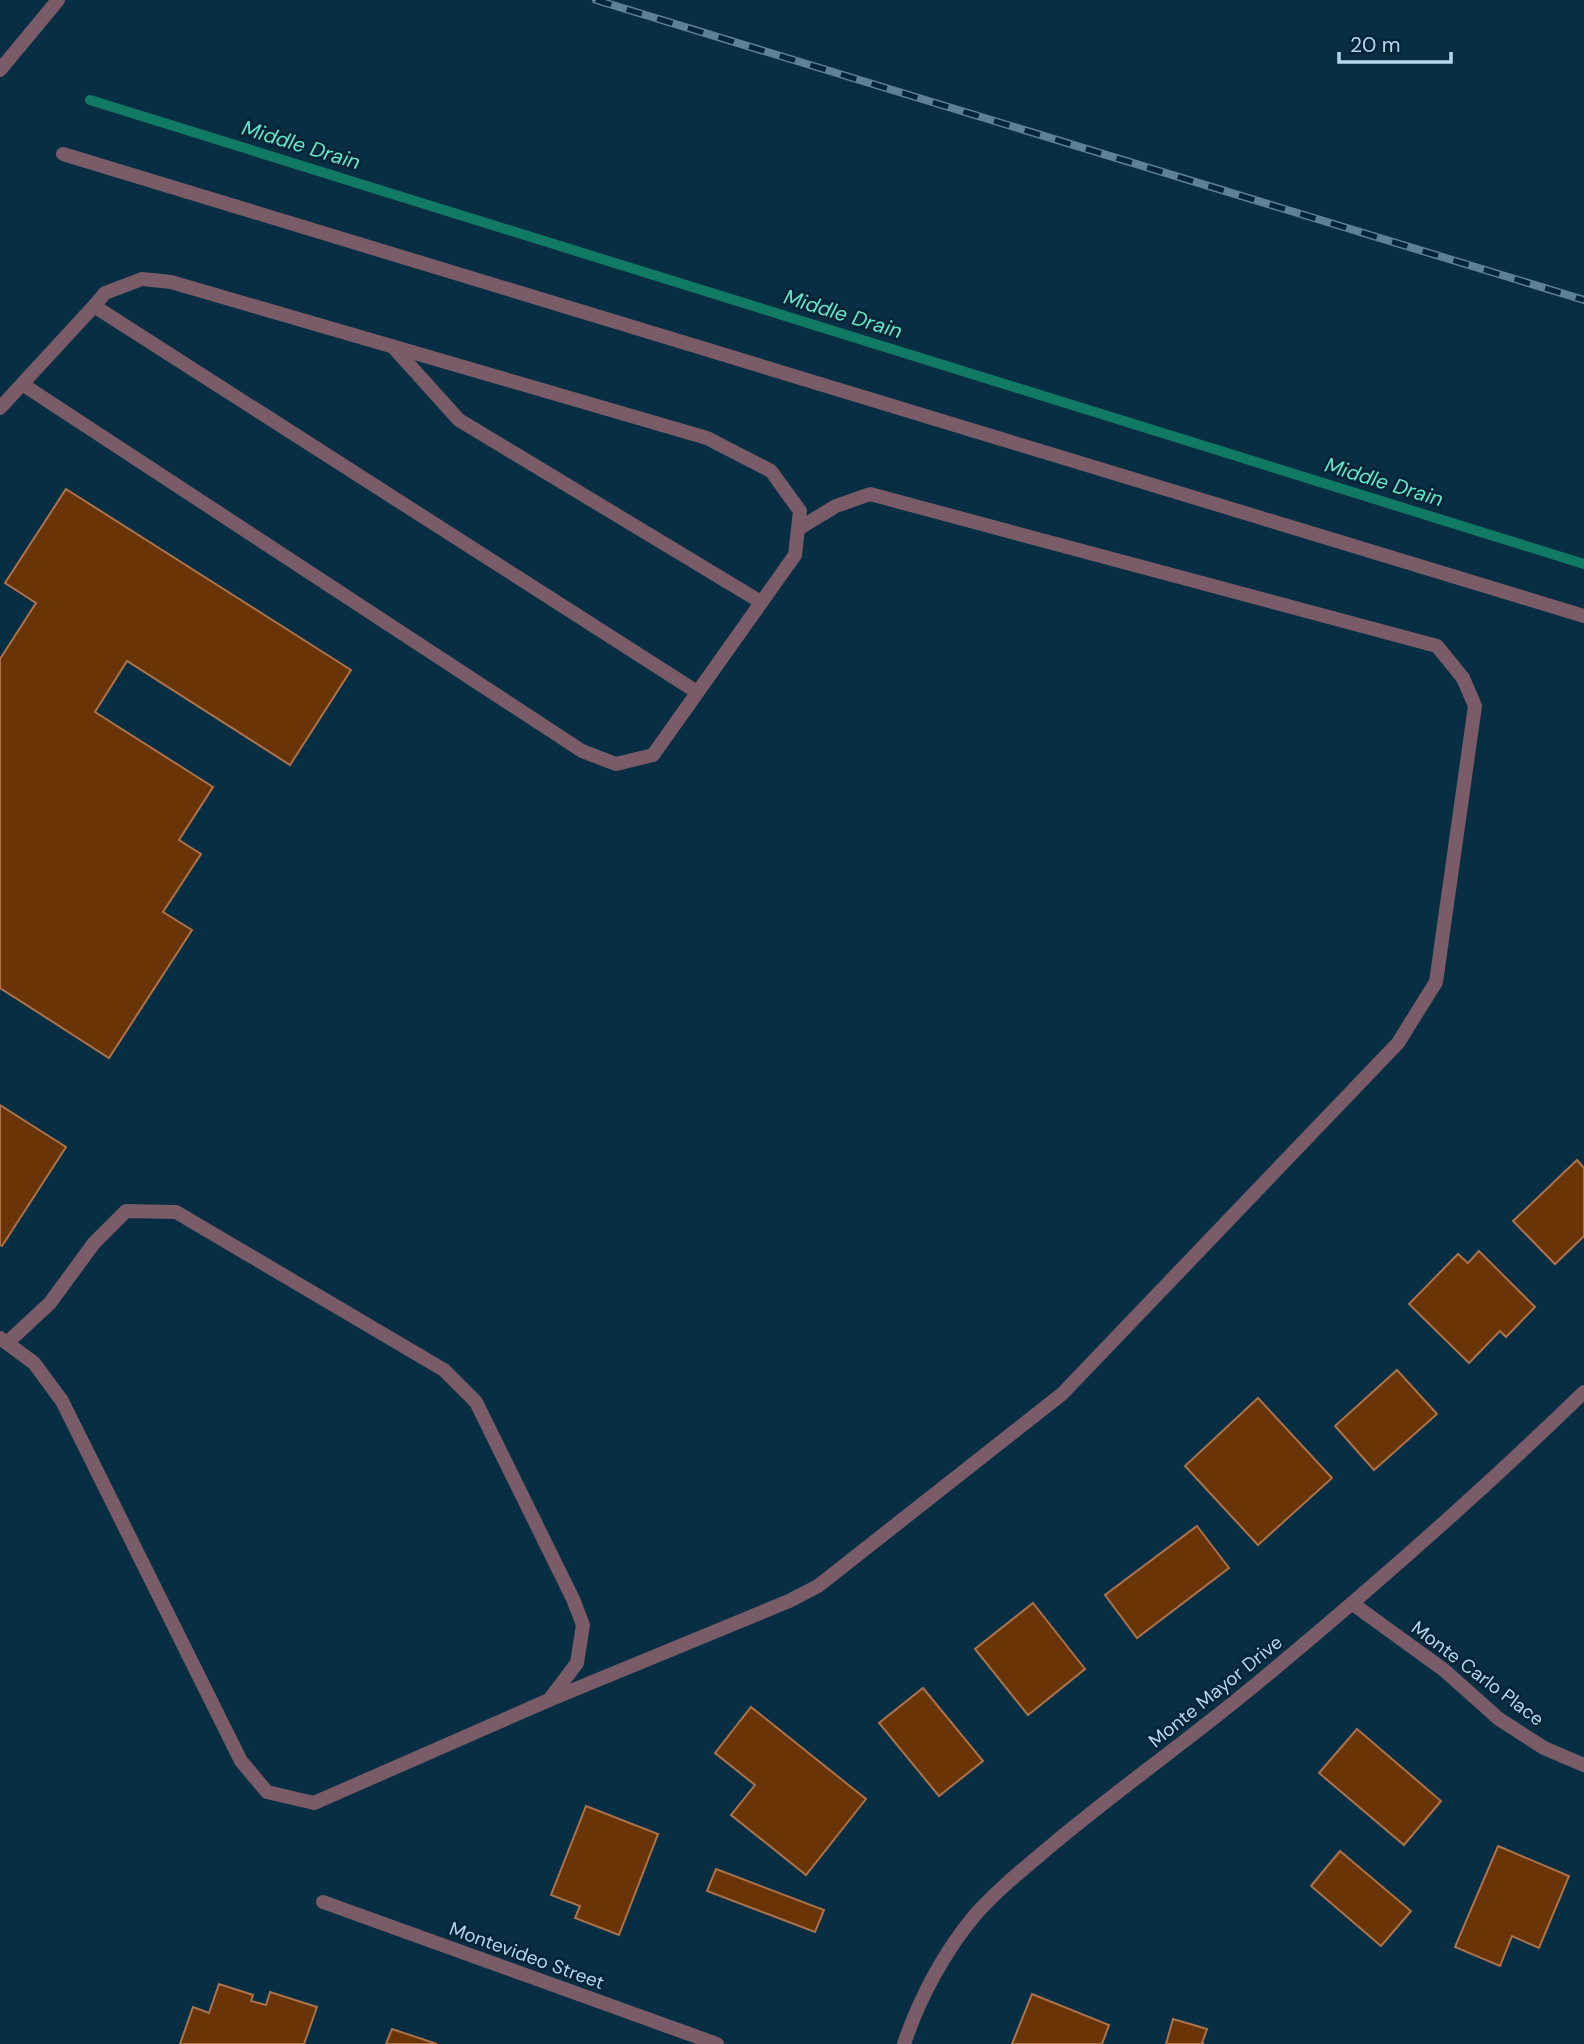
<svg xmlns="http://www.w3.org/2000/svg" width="1584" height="2044" font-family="'DM Sans',sans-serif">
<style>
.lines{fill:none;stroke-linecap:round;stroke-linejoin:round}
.stream{stroke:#117a65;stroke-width:10}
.building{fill:#693506;stroke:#ac734b;stroke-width:2}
.service{stroke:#795c67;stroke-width:14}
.minor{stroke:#795c67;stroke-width:14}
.tertiary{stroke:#795c67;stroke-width:14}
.rail-casing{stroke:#5d8195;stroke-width:8}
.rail{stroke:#002437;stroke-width:5;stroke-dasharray:16;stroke-linecap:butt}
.labels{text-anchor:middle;stroke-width:5;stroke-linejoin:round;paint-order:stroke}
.street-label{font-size:19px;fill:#b5d7eb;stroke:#002437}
.water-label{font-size:21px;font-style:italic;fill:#63e5c6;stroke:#002437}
</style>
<rect width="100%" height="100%" fill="#072e42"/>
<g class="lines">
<path class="stream" d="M90,100L1584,564"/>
</g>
<path class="building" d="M66,489L351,670L290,765L127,661L95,712L213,787L179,840L201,854L163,912L192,930L109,1058L0,988V659L36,603L5,583Z
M0,1105L66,1147L2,1246L0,1245Z
M1577,1160L1584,1168V1236L1555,1264L1513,1221Z
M1479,1251L1535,1307L1506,1337L1500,1331L1469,1363L1409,1304L1458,1254L1468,1263Z
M1397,1370L1437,1414L1374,1470L1335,1426Z
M1258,1398L1332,1478L1258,1545L1185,1466Z
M1197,1526L1229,1568L1137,1638L1105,1595Z
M1033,1603L1085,1669L1028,1715L975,1649Z
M923,1688L983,1761L939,1796L879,1723Z
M751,1707L866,1799L806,1875L731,1815L755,1785L715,1753Z
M1357,1729L1441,1801L1404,1845L1319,1773Z
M586,1806L658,1834L619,1935L575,1918L580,1906L551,1895Z
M1498,1846L1569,1876L1539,1948L1512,1936L1500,1966L1455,1947Z
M1340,1851L1411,1911L1381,1946L1311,1886Z
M716,1869L824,1910L815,1932L707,1891Z
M219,1984L253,1995L251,2001L266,2005L270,1992L317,2007L304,2044H180L193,2007L209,2013Z
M1032,1994L1109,2025L1102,2044H1012Z
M1173,2019L1207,2029L1202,2043L1204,2044H1166Z
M392,2029L437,2044H386Z"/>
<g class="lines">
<path class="service" d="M94,306L697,692
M394,348L459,420L761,602
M0,408L94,306L105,293L142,279L171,282L707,438L771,471L800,511L795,555L653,755L616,764L582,751L22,384
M0,1338L34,1363L62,1401L241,1761L267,1792L314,1803L549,1700L577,1663L583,1625L573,1599L476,1402L444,1370L176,1212L126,1211L94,1243L50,1303L7,1343
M549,1700L789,1601L818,1586L1062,1394L1398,1043L1436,982L1475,706L1463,678L1437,646L870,494L836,506L798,529"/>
<path class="minor" d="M63,154L1584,616
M1353,1604L1444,1670L1499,1719L1544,1748L1584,1765
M323,1902L717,2044
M904,2044C919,1999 944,1952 975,1915C998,1889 1027,1866 1053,1844C1121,1787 1193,1737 1261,1680C1372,1588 1480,1493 1584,1392"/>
<path class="tertiary" d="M0,70L58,0"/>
<g class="rail-casing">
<path id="rail" d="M596,0L1584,300"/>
</g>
<use href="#rail" class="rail"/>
</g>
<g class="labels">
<g class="street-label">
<text transform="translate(1478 1673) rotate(37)" y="7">Monte Carlo Place</text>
<text transform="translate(1215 1691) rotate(-39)" y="7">Monte Mayor Drive</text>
<text transform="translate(527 1955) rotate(20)" y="7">Montevideo Street</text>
</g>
<g class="water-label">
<text transform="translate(301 145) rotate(17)" y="7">Middle Drain</text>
<text transform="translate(843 314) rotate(17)" y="7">Middle Drain</text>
<text transform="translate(1384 482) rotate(17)" y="7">Middle Drain</text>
</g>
</g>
<path d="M1339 52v10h112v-10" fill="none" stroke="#b5d7eb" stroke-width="3.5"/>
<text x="1350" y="52" font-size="21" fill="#b5d7eb" stroke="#002437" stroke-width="5" paint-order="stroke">20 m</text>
</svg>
